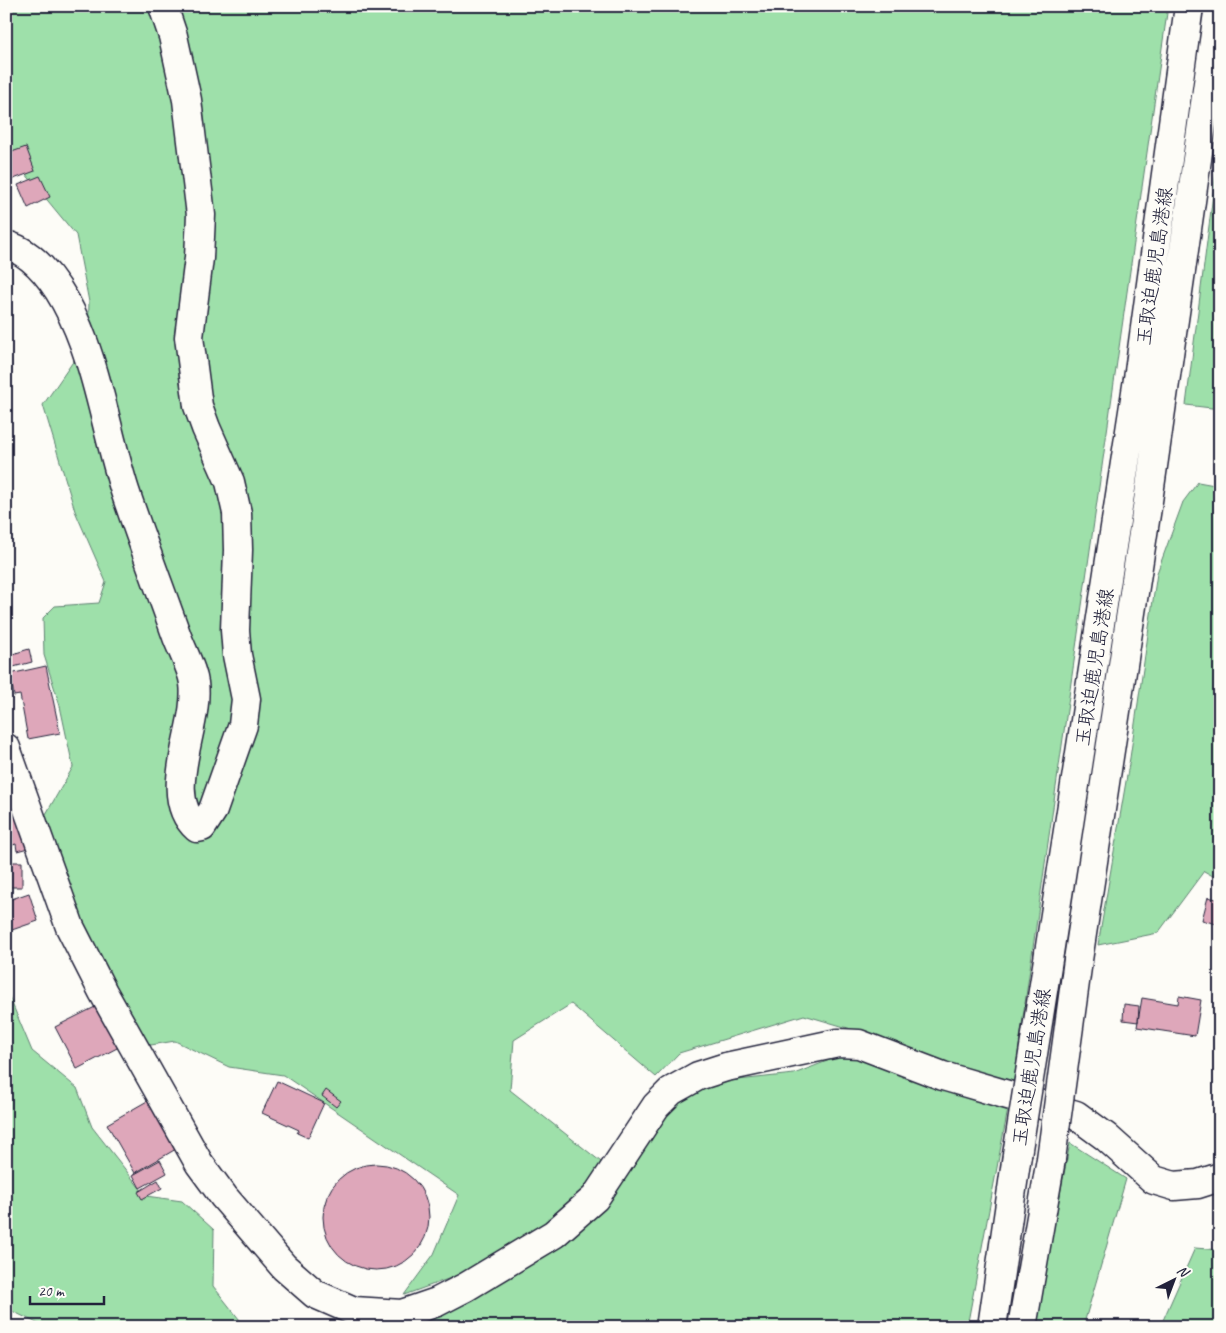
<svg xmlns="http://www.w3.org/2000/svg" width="1226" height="1333" font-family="Caveat,'Klee One',sans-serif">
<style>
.green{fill:#9ee0aa;stroke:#608172}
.building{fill:#dea7ba;stroke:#22223b}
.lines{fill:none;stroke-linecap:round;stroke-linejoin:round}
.minor-casing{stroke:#22223b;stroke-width:31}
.major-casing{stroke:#22223b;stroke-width:31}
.minor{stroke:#fdfcf7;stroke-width:28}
.major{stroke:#fdfcf7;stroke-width:28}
.major-bridge-casing{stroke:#22223b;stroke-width:31;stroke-linecap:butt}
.major-bridge{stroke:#fdfcf7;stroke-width:28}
.labels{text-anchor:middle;stroke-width:5;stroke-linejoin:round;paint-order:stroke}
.street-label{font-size:20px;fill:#22223b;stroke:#fdfcf7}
</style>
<rect width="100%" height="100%" fill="#fdfcf7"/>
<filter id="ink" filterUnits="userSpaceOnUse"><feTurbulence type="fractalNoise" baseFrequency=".02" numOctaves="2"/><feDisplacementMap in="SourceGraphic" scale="10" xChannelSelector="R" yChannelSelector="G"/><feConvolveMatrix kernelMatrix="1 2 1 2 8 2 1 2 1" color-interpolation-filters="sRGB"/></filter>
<g filter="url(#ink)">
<path class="green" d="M6,6H1168L1013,1087L971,1075L848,1028L804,1015L679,1053L656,1077L571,1004L514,1040L510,1090L605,1165L581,1197L504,1255L448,1279L404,1295L434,1254L459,1195L283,1075L229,1067L175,1041L145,1046L81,927L42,821L73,767L60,706L44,655L43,618L55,606L99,603L106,582L75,511L43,405L88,340L89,302L76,235L6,150Z
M1220,140V409L1186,405Z
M1198,482L1220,486V880L1204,871L1158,933L1098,945L1130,758L1157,573L1183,502Z
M6,989L32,1051L77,1088L92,1127L146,1196L182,1201L214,1230L213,1286L243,1324L250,1327H45L6,1308Z
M850,1052L960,1095L1008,1109L967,1327H378L416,1325L463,1301L537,1254L674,1099L701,1084L794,1074Z
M1070,1143L1126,1179L1083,1327H1037L1043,1282Z
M1195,1248L1220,1250V1327H1160Z"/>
<path class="building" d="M26,147L35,171L11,180L6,167V154Z
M40,176L50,197L28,208L18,185Z
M29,649L32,662L6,669V656Z
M46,666L60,733L28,739L20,695L14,696L10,674Z
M6,805L8,811L16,808L28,848L17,851L16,844L6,847Z
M6,862H22V887H7L6,898Z
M29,893L38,921L6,932V901Z
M1208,897L1220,900V925L1202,920Z
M1179,996L1201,1000L1195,1036L1137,1027L1142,998L1178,1004Z
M1124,1004L1139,1006L1138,1022L1123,1020Z
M97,1006L119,1047L77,1069L55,1027Z
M277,1081L324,1103L308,1138L297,1133L299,1130L262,1113Z
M326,1090L341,1101L336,1107L322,1096Z
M149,1100L176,1149L135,1173L107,1124Z
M160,1160L167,1173L140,1188L133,1175Z
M323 1217a53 53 0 1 1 106 0a53 53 0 1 1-106 0Z
M158,1180L162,1188L142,1199L138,1192Z"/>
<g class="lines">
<g class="minor-casing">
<path id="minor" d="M6,245C32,252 52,278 65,301C97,359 105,428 125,491C141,539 159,586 176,634C181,649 192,667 194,683C200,727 159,794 197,828L202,827L213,810L243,725L246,699L237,655L235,630L238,550L237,513L230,482L206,428L198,406L189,337L199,258L201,215L187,100L173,36L163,6
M6,748L70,927L103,992L199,1163L224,1197L284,1267L315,1294L354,1311L402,1314L437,1302L466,1287L554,1234L595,1198L656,1106L671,1091L698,1076L726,1067L838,1043L859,1044L943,1076L1076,1115L1106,1137L1154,1180L1174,1186L1198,1184L1220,1177"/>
</g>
<g class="major-casing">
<path id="major" d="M1049,953L1138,379L1189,6
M1078,960L1148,501L1219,6
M992,1327L1017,1155
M1022,1327L1051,1159"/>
</g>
<use href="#minor" class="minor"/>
<use href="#major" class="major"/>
<g class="major-bridge-casing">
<path id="major-bridge" d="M1017,1155L1049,953
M1051,1159L1078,960"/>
</g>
<use href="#major-bridge" class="major-bridge"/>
</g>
</g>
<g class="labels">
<g class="street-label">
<text transform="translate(1154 266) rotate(-82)" y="7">玉取迫鹿児島港線</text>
<text transform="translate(1094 667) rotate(-81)" y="7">玉取迫鹿児島港線</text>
<text transform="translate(1031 1067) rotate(-81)" y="7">玉取迫鹿児島港線</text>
</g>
</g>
<rect width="1226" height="1333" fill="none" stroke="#fdfcf7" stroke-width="25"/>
<rect x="12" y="12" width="1201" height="1308" fill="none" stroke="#22223b" stroke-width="2" filter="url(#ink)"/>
<g transform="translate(1174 1280) rotate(42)" stroke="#fdfcf7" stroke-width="4" paint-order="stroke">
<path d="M0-4L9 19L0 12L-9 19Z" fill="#22223b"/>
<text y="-8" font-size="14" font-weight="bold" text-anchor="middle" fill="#22223b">N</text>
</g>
<path d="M30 1296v8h74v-8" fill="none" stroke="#22223b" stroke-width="2.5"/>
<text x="38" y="1296" font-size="15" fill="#22223b" stroke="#fdfcf7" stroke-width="4" paint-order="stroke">20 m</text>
</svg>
